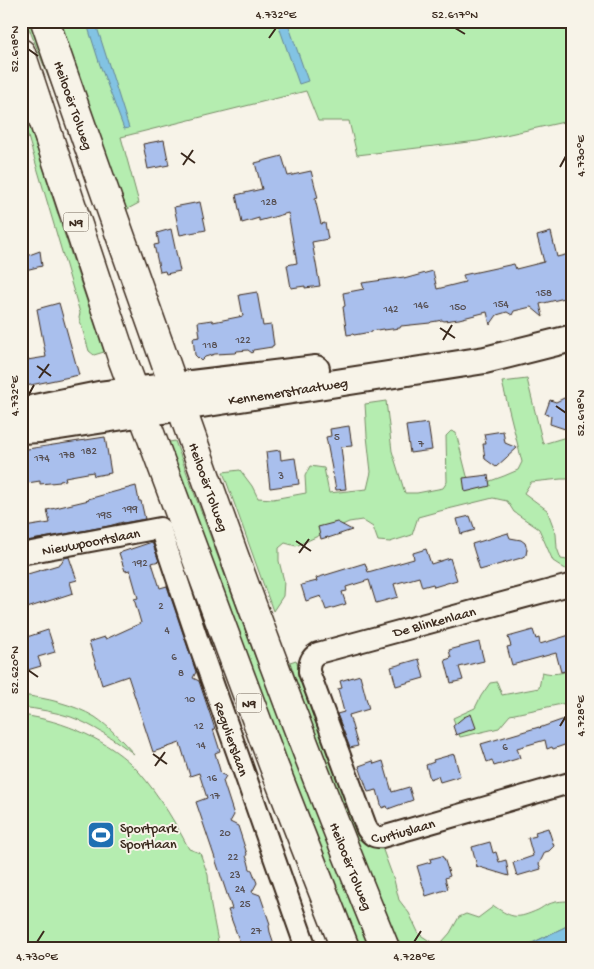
<svg xmlns="http://www.w3.org/2000/svg" width="594" height="969" font-family="'Gochi Hand',sans-serif">
<style>
.green{fill:#b5edb0;stroke:#788c67}
.water{fill:#82c3e3;stroke:#668694}
.building{fill:#a9bfed;stroke:#3b2a1e}
.lines{fill:none;stroke-linecap:round;stroke-linejoin:round}
.minor-casing{stroke:#3b2a1e;stroke-width:24}
.major-casing{stroke:#3b2a1e;stroke-width:30}
.highway-casing{stroke:#3b2a1e;stroke-width:31}
.minor{stroke:#f7f3e8;stroke-width:20}
.major{stroke:#f7f3e8;stroke-width:26}
.highway{stroke:#f7f3e8;stroke-width:28}
.ticks{fill:none;stroke:#3b2a1e;stroke-width:2}
.labels{text-anchor:middle;stroke-width:4;stroke-linejoin:round;paint-order:stroke}
.number-label{font-size:11px;fill:#564f52}
.shield{fill:#f7f3e8;stroke:#73665b;stroke-width:1}
.shield-label{font-size:12px;font-weight:bold;fill:#3b2a1e}
.street-label{font-size:14px;fill:#3b2a1e;stroke:#f7f3e8}
.poi-label{font-size:14px;fill:#3b2a1e;stroke:#f7f3e8;text-anchor:start}
.neatline{fill:none;stroke:#3b2a1e;stroke-width:2}
.ticks-label{font-size:12px;text-anchor:middle;fill:#3b2a1e}
</style>
<rect width="100%" height="100%" fill="#f7f3e8"/>
<filter id="ink" filterUnits="userSpaceOnUse"><feTurbulence type="fractalNoise" baseFrequency=".02" numOctaves="2"/><feDisplacementMap in="SourceGraphic" scale="10" xChannelSelector="R" yChannelSelector="G"/><feConvolveMatrix kernelMatrix="1 2 1 2 8 2 1 2 1" color-interpolation-filters="sRGB"/></filter>
<g filter="url(#ink)">
<path class="green" d="M26,21H35L71,134Z
M55,21H573V120L478,141L357,155L349,121H318L306,91L121,137L139,203L122,212Z
M21,99L62,227L104,352L94,355L89,351L79,318L80,313L21,113Z
M527,379L543,444L573,435V479H561L531,482L524,493L547,510L556,534L557,548L561,559L573,561V571L567,570L553,561L539,529L514,512L507,501L493,498L440,511L418,517L412,535L390,542L378,541L373,527L362,520L349,522L296,546L285,543L279,548V561L284,581L283,596L273,611L223,472L240,470L252,486L258,498L273,499L306,493L305,476L310,466L324,468L329,493L367,489L371,472L367,436L365,404L386,401L392,451L405,493H417L443,488L447,482L446,436L451,431L456,433L467,476L473,483L482,484L504,476L518,470L522,462L502,382Z
M175,441L255,657L325,824L374,948H355L164,443Z
M296,660L360,840L369,844L380,842L394,880L399,900L409,913L419,934L431,942H442L450,933L459,917L466,914L478,918L494,906C513,919 517,919 538,910C542,908 545,905 549,904C556,901 565,901 573,901V923L522,948H395L334,793L290,662Z
M573,668V694L571,702L510,715L499,728L460,737L453,718L475,708L481,696L490,683L497,682L502,695L539,688L542,672C553,675 562,674 573,668Z
M21,695C46,698 73,704 95,717C110,727 122,741 134,754C117,741 91,724 71,717C55,712 38,709 21,707Z
M21,715C63,720 111,741 139,772C159,795 175,822 189,849L200,853L208,875L211,906L219,947L239,941L242,948H21Z"/>
<path class="water" d="M86,21H95L129,128L124,129L100,65Z
M277,21H287L308,81L299,84Z
M573,923V939L556,948H522Z"/>
<path class="building" d="M164,140L169,165L148,169L143,144Z
M282,156L288,176L311,171L318,198L315,199L321,224L325,223L328,239L312,242L320,286L305,288V286L291,288L287,265L297,263L288,213L259,221V218L242,223L236,195L262,189L255,163Z
M200,202L206,230L180,235L174,207Z
M171,229L180,271L166,274L165,271L160,272L154,245L159,244L157,233Z
M551,232L557,257L573,253V296L540,304L543,317L531,307L514,311L512,315L507,312L497,315L490,325L487,312L459,319L444,321L442,320L437,321L431,322L430,323L401,326L400,328L384,330L383,329L371,331V332L354,335L353,334L347,335L343,307L345,306L343,293L364,289L362,283L404,277V279L433,271L437,289L465,282L463,275L514,264L516,269L544,262L537,236Z
M40,251L42,266L21,271V258Z
M257,292L263,326L271,325L274,345L272,346V347L253,350L252,353L248,350L237,351L235,353L215,354L205,357L201,361L195,355L193,338L200,337L198,322L212,320L213,322L243,316L239,295Z
M59,303L79,375L21,387V361L46,357L37,309Z
M564,398L573,401V417L568,430L550,424L551,416L545,414L550,400L556,402Z
M428,423L432,450L410,453L406,426Z
M349,426L352,446L341,447L346,489L336,490L326,437L331,436L330,429Z
M503,431L505,443L517,448L496,467L485,459L483,444H486L484,434Z
M105,437L111,473L94,476L93,472L65,477L66,480L60,481V482L40,484V481L21,484V450Z
M280,450L281,460L295,458L299,484L270,488L266,452Z
M488,475L490,486L465,492L463,478Z
M136,486L139,501H141L145,519L123,523V522L109,526L21,542V530H25L24,527L50,523L47,510L89,500L88,499Z
M470,516L475,530L461,534L457,519Z
M337,522L352,530L328,538V537L321,539L318,527Z
M508,533L510,538L521,540L525,543L527,549L526,555L521,558L480,570L472,544Z
M152,542L159,561L152,563L160,588L167,586L196,672L193,678L199,681L215,729H213L220,751L215,753L221,774L226,776L223,781L234,815L230,822L238,826L247,854L246,856L248,861L250,869L252,870L257,883L252,892L260,895L270,924L269,926L270,932L274,944L262,948H242L228,910L232,909L196,802L207,798L199,773L190,776L180,743L153,752L128,676L102,685L89,642L105,637L106,639L141,623L134,599L138,598L130,570L125,571L119,553Z
M426,549L431,564L450,558L457,580L434,587L433,584L422,587L419,577L394,584L398,597L376,603L369,580L346,587L347,591L342,592L346,604L326,610L321,596L306,601L301,585L317,581L316,578L365,563L368,572L414,559L413,553Z
M69,557L77,580L70,582L73,593L21,610V576L58,565L61,563L64,558Z
M48,630L55,652L38,657L41,666L21,672V639Z
M533,630L536,639L539,638L540,644L573,634V669L561,672L556,653L512,665L507,647L511,646L508,637Z
M479,642L484,661L459,667L463,680L451,683L445,660L451,658L449,650Z
M419,659L424,678L396,686L391,667Z
M360,675L369,709L349,715L358,746L350,748L337,714L344,712L338,689L342,688L340,681Z
M471,714L476,728L456,735L453,726L464,717Z
M570,717L573,724V742L553,749L552,747L547,749L545,740L517,748L520,758L494,766L492,760L487,762L481,744L539,727V728Z
M454,754L460,776L440,782L438,776L430,779L426,765L434,762L433,760Z
M373,761L374,764L383,761L392,792L409,787L413,800L388,809L387,806L382,808L377,790L368,792L359,766Z
M548,828L554,846L549,851L545,852L539,864L541,869L517,876L513,863L533,856L528,838L536,836L535,832Z
M490,842L493,853L496,852L499,862L506,860L509,876L476,866H477L472,847Z
M442,856L443,858H444L450,876L445,878L448,889L426,896L417,866L431,862L430,859Z"/>
<g class="lines">
<g class="minor-casing">
<g id="minor">
<path id="s1" d="M21,554L160,528L200,647L306,948"/>
<path id="s2" d="M573,584L318,653C310,658 309,663 309,672L367,829C371,835 374,838 382,837L573,782"/>
</g>
</g>
<g class="major-casing">
<g id="major">
<path d="M21,414L35,408L99,395L316,369"/>
<path id="s3" d="M21,430L40,429L485,360L573,338"/>
</g>
</g>
<g class="highway-casing">
<g id="highway">
<path id="s4" d="M45,21C83,132 123,243 162,353C232,553 304,752 385,948"/>
<path d="M21,53L122,358L273,764L345,948"/>
</g>
</g>
<use href="#minor" class="minor"/>
<use href="#major" class="major"/>
<use href="#highway" class="highway"/>
</g>
</g>
<path class="ticks" d="M455,28L465,34M269,38L276,28M28,49L38,56M181,153L195,163M183,165L193,150M560,167L566,156M440,328L455,338M443,340L452,325M37,366L51,376M39,378L49,364M28,396L34,385M556,406L566,413M296,541L311,551M299,553L309,539M28,670L38,677M560,726L566,716M153,754L167,764M155,766L165,752M37,942L44,931M414,942L421,931"/>
<defs>
<g id="stadium-square" transform="scale(1.4375)"><rect x="-9" y="-9" width="18" height="18" rx="4" fill="#1f6fb2" stroke="#f7f3e8"/><path d="M0-5a6.5 5 0 1 0 0 10a6.5 5 0 1 0 0-10ZM-3.5-1.8h7v3.6h-7Z" fill="#fff"/></g>
</defs>
<g fill-rule="evenodd">
<use href="#stadium-square" x="101" y="835"/>
</g>
<g class="labels">
<g class="number-label">
<text x="269" y="205">128</text>
<text x="544" y="296">158</text>
<text x="501" y="307">154</text>
<text x="421" y="308">146</text>
<text x="458" y="310">150</text>
<text x="391" y="312">142</text>
<text x="243" y="343">122</text>
<text x="210" y="348">118</text>
<text x="337" y="440">5</text>
<text x="421" y="447">7</text>
<text x="89" y="454">182</text>
<text x="67" y="458">178</text>
<text x="42" y="461">174</text>
<text x="281" y="479">3</text>
<text x="130" y="512">199</text>
<text x="104" y="518">195</text>
<text x="140" y="566">192</text>
<text x="161" y="609">2</text>
<text x="167" y="633">4</text>
<text x="174" y="660">6</text>
<text x="181" y="676">8</text>
<text x="190" y="702">10</text>
<text x="199" y="729">12</text>
<text x="201" y="748">14</text>
<text x="505" y="750">6</text>
<text x="212" y="781">16</text>
<text x="215" y="799">17</text>
<text x="225" y="836">20</text>
<text x="233" y="860">22</text>
<text x="235" y="878">23</text>
<text x="240" y="892">24</text>
<text x="245" y="907">25</text>
<text x="256" y="934">27</text>
</g>
<g class="shield">
<rect x="63.5" y="212.5" width="25" height="19" rx="4"/>
<rect x="236.5" y="693.5" width="25" height="19" rx="4"/>
</g>
<g class="shield-label">
<text x="76" y="226">N9</text>
<text x="249" y="707">N9</text>
</g>
<g class="street-label">
<text dy="5" stroke="none"><textPath href="#s4" startOffset="89">Heilooër Tolweg</textPath></text>
<text dy="5" stroke="none"><textPath href="#s3" startOffset="270">Kennemerstraatweg</textPath></text>
<text dy="5" stroke="none"><textPath href="#s4" startOffset="494">Heilooër Tolweg</textPath></text>
<text dy="5" stroke="none"><textPath href="#s1" startOffset="71">Nieuwpoortslaan</textPath></text>
<text transform="translate(434 621) rotate(-15)" y="5">De Blinkenlaan</text>
<text dy="5" stroke="none"><textPath href="#s1" startOffset="364">Regulierslaan</textPath></text>
<text dy="5" stroke="none"><textPath href="#s2" startOffset="494">Curtiuslaan</textPath></text>
<text dy="5" stroke="none"><textPath href="#s4" startOffset="899">Heilooër Tolweg</textPath></text>
</g>
<g class="poi-label">
<text x="120" y="832">Sportpark<tspan x="120" dy="16">Sportlaan</tspan></text>
</g>
</g>
<rect width="594" height="969" fill="none" stroke="#f7f3e8" stroke-width="55"/>
<rect x="28" y="28" width="538" height="914" class="neatline"/>
<g class="ticks-label">
<text x="276" y="18">4.732°E</text>
<text x="455" y="18">52.617°N</text>
<text transform="translate(14 49) rotate(-90)" y="4">52.618°N</text>
<text transform="translate(580 156) rotate(-90)" y="4">4.730°E</text>
<text transform="translate(14 396) rotate(-90)" y="4">4.732°E</text>
<text transform="translate(580 413) rotate(-90)" y="4">52.618°N</text>
<text transform="translate(14 670) rotate(-90)" y="4">52.620°N</text>
<text transform="translate(580 716) rotate(-90)" y="4">4.728°E</text>
<text x="37" y="960">4.730°E</text>
<text x="414" y="960">4.728°E</text>
</g>
</svg>
